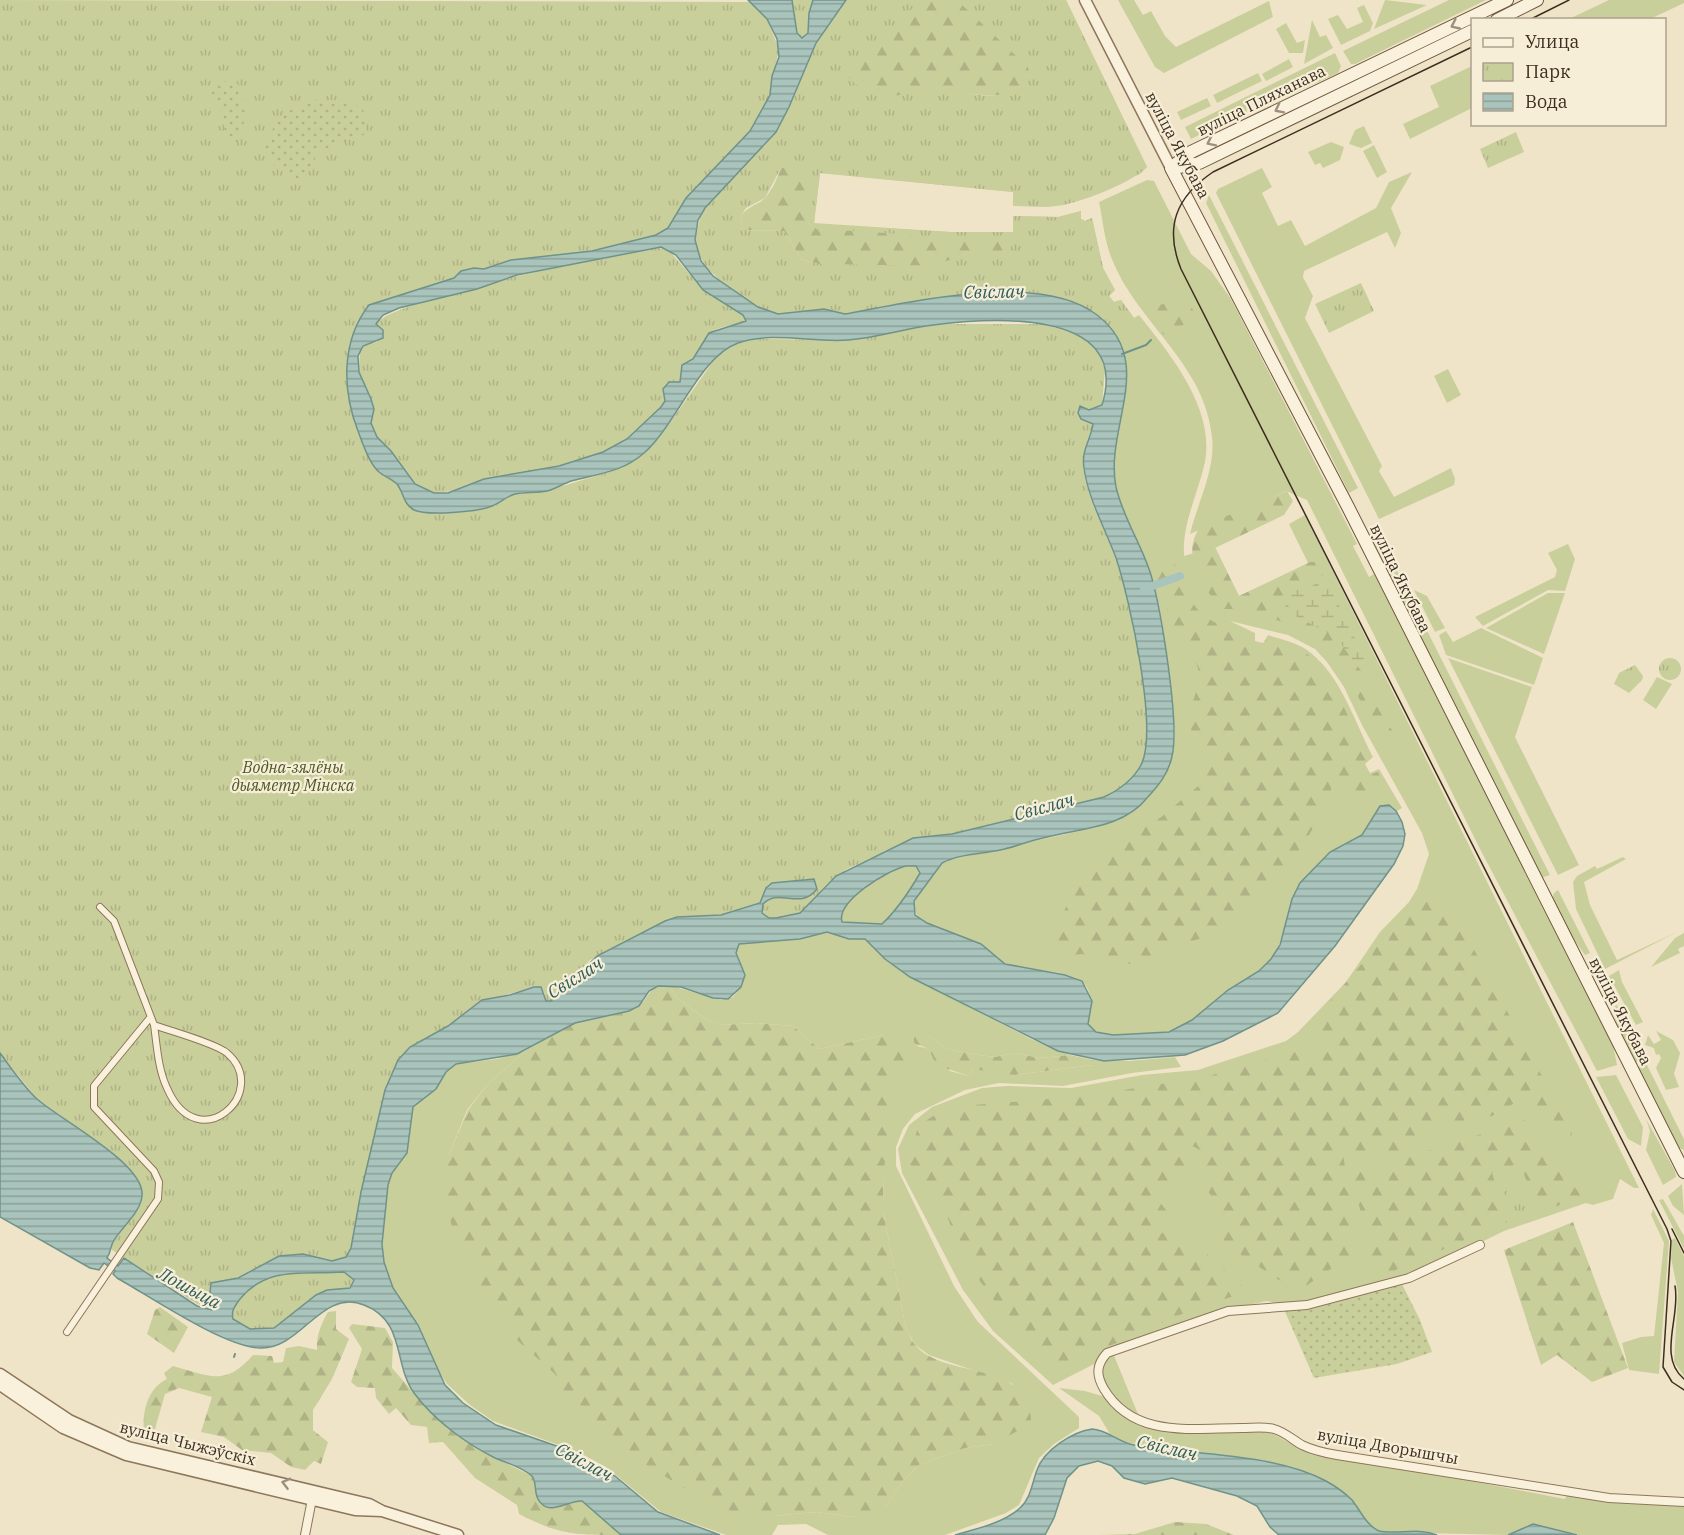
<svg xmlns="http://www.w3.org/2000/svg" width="1684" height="1535" font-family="'IBM Plex Serif',serif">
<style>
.grass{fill:#c9cf9b}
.forest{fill:url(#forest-firs)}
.wetland{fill:url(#wetland-marsh)}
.park{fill:url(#park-tufts);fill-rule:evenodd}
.garden{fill:url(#garden-dots)}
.water{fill:url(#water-rules);stroke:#6f938a;stroke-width:1.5;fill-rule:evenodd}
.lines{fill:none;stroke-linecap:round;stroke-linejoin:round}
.stream{stroke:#6f938a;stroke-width:2}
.canal{stroke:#a9c4bc;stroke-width:8}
.pedestrian-casing{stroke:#8d765c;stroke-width:8}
.minor-casing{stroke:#8d765c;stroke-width:10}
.tertiary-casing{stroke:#8d765c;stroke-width:13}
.secondary-casing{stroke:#6f573f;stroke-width:14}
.pedestrian{stroke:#faf1dc;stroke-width:6}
.minor{stroke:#faf1dc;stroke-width:8}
.tertiary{stroke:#faf1dc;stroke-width:10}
.secondary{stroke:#faf1dc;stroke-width:12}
.tram{stroke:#3d2e20;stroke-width:1.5}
.oneway{stroke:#9c907e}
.labels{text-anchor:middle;stroke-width:4.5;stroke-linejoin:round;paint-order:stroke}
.street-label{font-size:16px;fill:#3d2e20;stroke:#f7eed8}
.park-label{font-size:16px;font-style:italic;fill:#4d5a26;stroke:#f7eed8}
.water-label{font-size:18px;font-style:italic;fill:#2f5d5a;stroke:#f7eed8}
</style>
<defs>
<pattern id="forest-firs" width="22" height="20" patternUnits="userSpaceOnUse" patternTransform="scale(1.5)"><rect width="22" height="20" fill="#c9cf9b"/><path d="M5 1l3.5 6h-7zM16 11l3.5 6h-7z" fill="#aeb285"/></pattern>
<pattern id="wetland-marsh" width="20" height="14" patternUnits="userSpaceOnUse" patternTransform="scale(1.5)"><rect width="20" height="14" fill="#c9cf9b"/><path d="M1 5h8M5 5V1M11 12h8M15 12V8" fill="none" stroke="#aeb285"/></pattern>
<pattern id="park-tufts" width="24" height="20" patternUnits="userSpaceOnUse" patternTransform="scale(1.5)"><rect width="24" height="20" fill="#c9cf9b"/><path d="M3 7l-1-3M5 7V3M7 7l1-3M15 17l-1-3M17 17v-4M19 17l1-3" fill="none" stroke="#aeb285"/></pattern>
<pattern id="garden-dots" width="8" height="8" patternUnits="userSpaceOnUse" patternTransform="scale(1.5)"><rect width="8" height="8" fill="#c9cf9b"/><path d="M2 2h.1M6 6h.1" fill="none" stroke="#aeb285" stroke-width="1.8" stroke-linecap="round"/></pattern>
<pattern id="water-rules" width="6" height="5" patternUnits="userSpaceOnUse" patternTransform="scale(1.5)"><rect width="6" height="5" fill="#a9c4bc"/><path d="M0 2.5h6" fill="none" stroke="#8ba098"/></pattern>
</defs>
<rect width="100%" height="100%" fill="#f0e4c8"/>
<path class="grass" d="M846,0H927L958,91C998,101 998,99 1030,76L957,0H1066L1147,167L1140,174L1067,204L1013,206V192L820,173L814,224L951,232H1013V216L1058,217L1081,211V219L1085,221L1092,218L1103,268L1115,290L1109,296L1114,302L1121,300L1134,318L1139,315C1170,354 1215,408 1205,462C1198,494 1182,523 1184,556L1215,547L1239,596L1309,565L1289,524L1305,515L1639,1188H1634L1620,1179L1613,1199L1593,1205L1586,1203L1504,1231L1409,1278L1293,1306L1266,1301L1212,1314L1107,1353L1100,1361L1053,1385L993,1331L963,1290L902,1173L898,1149L909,1125L932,1107L982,1088L1007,1086L1071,1088L1142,1075L1198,1070L1286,1041L1298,1032L1346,982L1380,932L1409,902L1417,889L1429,854L1422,833L1362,725L1344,687L1327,662L1315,649L1288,635L1230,621L1255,633V641L1263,643L1268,635C1283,640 1300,643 1311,653C1342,678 1355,723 1373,757L1365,764L1370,773L1379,769L1402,808L1397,811L1389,805L1380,806L1362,835L1330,852L1300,883L1276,953L1259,971L1228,990L1192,1020L1169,1032L1113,1035L1101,1034L1089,1027C1085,1012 1098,998 1082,981C1061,969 1033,972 1010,965C998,962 991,950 980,944C955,929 893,929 922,887C929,877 935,866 947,860L1098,827L1131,813L1147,799L1167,772L1173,753L1175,733C1168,681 1167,624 1151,574C1141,542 1120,512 1115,480C1110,440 1130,401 1126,361L1007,292L829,310L789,107L808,59Z
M1118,0H1134L1143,15L1151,11L1165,36L1176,47L1269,1L1273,17L1164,73L1155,67Z
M1385,0L1427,5L1374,29Z
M1449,0H1486L1355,64H1351L1343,51Z
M1609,0H1684V3L1650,19H1569Z
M1364,5L1373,23L1370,31L1341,45L1328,19L1338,15L1347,29L1363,22L1357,8Z
M1312,20L1320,37L1326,35L1333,48L1304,64Z
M1286,23L1297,43L1305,40L1303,53H1289L1276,29Z
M1335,53L1341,66L1338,73L1291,94L1288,84L1246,103L1247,112L1191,139L1185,127Z
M1289,59L1293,67L1266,81L1262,74Z
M1472,66V108L1410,139L1403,124L1439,107L1430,86Z
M1258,73L1262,81L1217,103L1213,95Z
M1207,98L1211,106L1181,120L1177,112Z
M1364,126L1372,143L1361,148L1349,144L1355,130Z
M1331,142L1344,147L1340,160L1323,168L1320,163L1315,165L1308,152Z
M1374,145L1387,172L1377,178L1363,151Z
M1262,168L1272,187L1262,193L1278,226L1291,220L1305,246L1376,208L1389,182L1412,172L1391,208L1401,233L1395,248L1387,232L1304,271L1303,277L1313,296L1305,318L1382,466L1379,471L1394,497L1451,468L1455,479L1454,485L1379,519L1216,193L1218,189Z
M1147,180L1154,181L1191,254L1211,271L1231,299L1357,544L1353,546L1369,577L1374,574L1612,1040L1617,1065L1597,1071L1480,849L1307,500L1286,491L1190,534C1197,504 1216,469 1212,437C1205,365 1141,326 1114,264C1105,245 1103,222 1099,202Z
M1209,195L1358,488L1349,493L1206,203Z
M1448,369L1461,395L1447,403L1434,376Z
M1381,539L1550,875L1541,878L1372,546Z
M1568,544L1575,559L1565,591L1548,590L1483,626L1475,617L1555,577L1557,570L1548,553Z
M1414,590L1427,596L1445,628L1435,632Z
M1548,593H1565L1544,654L1486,628Z
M1481,628L1543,658L1534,685L1446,655L1439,635L1446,631L1453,642Z
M1448,658L1532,687L1515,737L1579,865L1558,875Z
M1657,677L1672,684L1656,709L1643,700Z
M1623,857L1626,859L1584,882L1590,905L1617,960L1677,932L1605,969L1576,909L1573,882L1577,876L1595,866L1597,869Z
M906,866H916L920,873C909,892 897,910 882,924L842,922C836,901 888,870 906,866Z
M1558,890L1590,953L1585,955L1572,937L1552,900L1554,893Z
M825,932L865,939L885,959L910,977L1033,1040L1070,1055L1040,1058L1014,1053L995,1057L979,1055L946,1049L929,1035L917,1046L930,1049L950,1071L969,1076L973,1069L983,1068L1014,1075L1093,1065V1060L1129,1061L1175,1057L1181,1067L1132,1073L1063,1086L999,1083L965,1090L915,1114L903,1129L896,1147V1166L954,1286L978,1322L1079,1417V1428L1054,1444L1039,1458L1019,1505L1006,1513L945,1535H828L806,1524L778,1525L772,1535H726L661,1512L606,1467L578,1452L493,1421L470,1405L447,1384L431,1359L418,1325L393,1288L384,1262L382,1244L388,1185L392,1173L407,1153L413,1107L436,1089L446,1072L456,1064L497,1059L525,1051L488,1084L467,1110L443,1169L773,1516L816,1512L853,1517L886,1506L903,1481L919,1465L965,1448L993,1444L1013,1384L929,1355L915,1345L906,1328L883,1211L884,1035L819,1049L793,1026L756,1023L720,1025L704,1018L677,998L668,985L721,1000L733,997C750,977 742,973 736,953L739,944L800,939Z
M1684,933V946L1678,949L1680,953L1651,967L1675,938Z
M1619,970L1622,982L1643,1022L1636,1025L1609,976Z
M1617,1005L1643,1058L1636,1063L1619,1031L1612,1008Z
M1656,1031L1673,1040L1680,1053L1674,1074L1679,1087L1666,1090L1656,1068L1661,1058L1659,1054L1656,1055L1654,1048L1645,1045L1648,1035L1654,1044L1661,1040Z
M1646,1063L1684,1139V1150L1677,1147L1638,1067Z
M1616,1075L1643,1127L1641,1146L1628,1139L1596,1077Z
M1646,1119L1675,1171L1676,1177L1663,1185L1646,1150L1650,1131Z
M1682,1184L1684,1215L1673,1206L1668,1196Z
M1663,1199L1684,1236V1249L1659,1200Z
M1653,1209L1669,1241L1659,1374L1629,1370L1622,1343L1641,1337L1654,1336L1664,1243L1651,1215Z
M1675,1238L1684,1256V1376L1674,1362L1678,1292L1671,1258L1672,1240Z
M1113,1353L1142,1424L1260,1431L1273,1434L1312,1455L1404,1468L1565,1499L1567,1494L1684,1504V1535H1577L1533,1524L1508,1535L1382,1532L1372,1527L1351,1499L1326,1481L1300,1471L1244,1459L1123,1442L1110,1434L1099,1416L1059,1388L1085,1391L1112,1399L1099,1376L1102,1362Z"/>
<path class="forest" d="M927,0H957L1028,67L1030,75C1012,102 985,97 957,91V88C944,89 930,88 919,91C888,98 873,102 849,78L850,70L856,60L889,37L914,6Z
M785,153L820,173L802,175L808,190V223L818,230L865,231L940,238L1001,237L1014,239L1009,251L959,257L931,266L818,264L801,259L784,231L743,230L740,217C747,206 758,206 766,197C776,185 781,168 785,153Z
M1179,299L1190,303L1195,315L1172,334L1164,335L1146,314L1147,309Z
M1287,491L1293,501L1284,515L1215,548L1239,596L1310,562H1316L1321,574L1314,585L1290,592L1319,627L1336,637L1362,672L1405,756L1375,731L1348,676L1326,646L1302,630L1277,620L1246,616L1235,609H1220C1203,584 1180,556 1200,527Z
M1168,560L1174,562C1192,609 1200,625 1253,632L1254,642L1263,644L1269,636C1283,641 1300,647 1311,657C1336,680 1351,727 1369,758L1363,764L1369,775L1378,772L1386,790L1375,798L1359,797L1347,783L1332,786L1326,808L1288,868L1254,896L1231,923L1210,935L1126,965H1111L1083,954L1070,955L1058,949L1056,928L1080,878L1105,846L1122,832L1160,818L1203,782C1208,760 1194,745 1190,724C1187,705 1204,685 1197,665C1191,650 1179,636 1172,621C1164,606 1160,588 1156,572Z
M1427,894L1448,901L1572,1132L1568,1152L1522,1099L1492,1116L1459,1124L1436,1118L1424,1142L1394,1155L1343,1153L1357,1251L1297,1292L1214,1237L1230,1221L1207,1190L1200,1150L1179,1139L1178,1155L1186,1165L1172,1189L1157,1198L1168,1213L1152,1230L1193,1241L1248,1292L1198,1307L1057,1369L1010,1322L974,1273L955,1238L944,1207L909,1163L918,1126L947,1107L1086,1096L1205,1077L1306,1049L1317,1057L1314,1020L1386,935Z
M668,985L677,998L704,1018L720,1025L756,1023L793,1026L819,1049L884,1035L894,1038L905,1046L906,1057L891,1092L883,1184V1211L906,1328C909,1333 911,1340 915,1345C945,1380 1029,1359 1031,1420L1023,1428L993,1444L965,1448L919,1465L903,1481L886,1506L872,1515L853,1517L816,1512L773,1516L725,1510L679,1485L627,1453L588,1411L561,1391L555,1374L518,1341L477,1290L474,1254L452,1228L442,1181L443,1168L468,1110L488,1084L525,1051L575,1023L629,1011L643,1002L653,988Z
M914,1035H929L946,1049L979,1055L995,1057L1014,1053L1040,1058L1070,1055L1093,1060V1065L1014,1075L973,1069L969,1076L936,1065L929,1049L914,1043Z
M1525,1120L1582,1197L1540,1212L1519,1163L1492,1173L1507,1222L1379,1277L1371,1255L1351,1172L1352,1166H1381Z
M1573,1222L1628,1368L1592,1382L1557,1355L1541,1365L1504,1250Z
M160,1307L188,1327L174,1353L147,1334L155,1310Z
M336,1311V1329L349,1339L332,1379L313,1410V1430L328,1442L321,1464L314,1461L305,1470L291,1467L271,1453L242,1450L224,1437L201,1432L212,1397L179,1388L165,1394L155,1429L144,1431C142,1411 148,1388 167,1379L164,1373L173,1366C210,1376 225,1387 253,1355L272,1356L274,1363L283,1362L286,1348L299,1346L317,1350C316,1336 321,1324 328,1312Z
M352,1324L385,1328L393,1342L392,1368L428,1409L456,1433L482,1451L532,1476L541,1503C557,1513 566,1501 582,1501L621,1535C576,1535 559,1535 519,1514L517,1505L475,1478L443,1442L429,1443L427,1427L411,1425L396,1408L389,1414L376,1398L375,1388L357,1387L351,1382L362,1349L349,1328Z
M1175,1522L1206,1524L1234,1535H1099L1135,1534Z"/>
<path class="wetland" d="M1321,574L1325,576L1367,664L1358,667L1336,637L1284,610L1290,592L1314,585Z"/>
<path class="park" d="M0,0L751,2L767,19L779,49L770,95L750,131L686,198L668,228L656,235L592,251L511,260L484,269L474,268L461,271L454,278L369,305L355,329L349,345L347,376L349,397L358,430L372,462L398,486L406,503L428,513L476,510L494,505L515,494L546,491L616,470L641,455L660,437L716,357L736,344L756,339L850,340L940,324H1044L1076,334L1097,349L1105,370L1102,405L1089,410L1082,407L1083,420L1090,421L1093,426C1088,439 1083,450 1083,465C1085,496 1104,527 1114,555C1129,593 1159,730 1141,765C1133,780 1119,790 1104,797L952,834L919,837L847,869L827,884L800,913L776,918H769L762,913C762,897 772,901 782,896C791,892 799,884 807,878C794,885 781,880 768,885L760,903C743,912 718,917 698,918C686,918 676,917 665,921L590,960L552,1001H546L544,992L534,987L477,1003L448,1026L406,1051L391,1075L361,1192L351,1248L346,1257L332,1261L303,1254L279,1256L210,1291L219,1303L215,1308L207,1310L112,1250L111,1246L141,1203L138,1179L92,1138L38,1100L0,1053Z
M792,0H813C808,12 813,28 805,37H800L797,33Z
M846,0H927L914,6L889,37L856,60L850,70L849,78C873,102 888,98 919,91C931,88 945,89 957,88L958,91C985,97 1013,102 1030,76L1028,67L957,0H1066L1147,167C1132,183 1078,204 1056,206C1042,208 1027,206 1013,206V192L820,173L814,223L951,232H1013V216L1058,217L1081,211V219L1085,221L1092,218L1103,268L1115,290L1109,296L1114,302L1121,300L1134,318L1112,330L1097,315L1076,303L1027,292L935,299L845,314L824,309L778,314L765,310L730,290L706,267L698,253L695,240L701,214L715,196L776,131L789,107L816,43ZM793,166C809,183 808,200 808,223L818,230L865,231L940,238L1001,237L1014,240L1009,251L959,257L931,266L818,264L801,259L784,231L743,230L740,217L746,208L765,198L781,168Z
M1516,132L1524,152L1488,168L1480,149Z
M653,247L669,250L703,290L743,315L747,320L745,323C734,325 717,326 709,334C700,343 699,359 685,362L680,382L667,383L663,389L665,401L661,408L627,439L603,452L559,466L484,479L455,491L434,493L415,484L391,451L377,437L371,423L374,409L371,399L359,372L360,349L366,344L377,342L378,328L376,324C387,301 615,254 653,247Z
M1361,283L1374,311L1329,333L1315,304Z
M1659 669a11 11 0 1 1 22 0a11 11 0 1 1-22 0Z
M1635,665L1643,676L1642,680L1629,693L1614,684L1619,673Z
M1521,1182L1532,1208L1513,1216L1503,1190Z
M344,1272L354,1280L350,1288L328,1290L316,1295L274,1328L250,1329L233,1319C231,1310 235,1306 241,1299C267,1266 306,1275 344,1272Z"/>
<path class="garden" d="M221,81L238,84L239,96L249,107L236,146L228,145L219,103L211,94Z
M317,99L344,101L363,108L366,134L319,151L303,182L274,165L263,145C280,116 286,109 317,99Z
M1402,1284L1420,1320L1432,1352L1397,1364L1314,1378L1283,1307Z"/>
<path class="water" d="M748,0H792L797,33L802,38L808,33L809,13L813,0H846L816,43L789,107L776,132L705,208L698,220L695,240L701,261L713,276L758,307L778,314L824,309L845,314C910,302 1040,271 1097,315C1158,362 1104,427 1116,487C1123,518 1142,545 1151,575C1161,609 1180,724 1172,756C1169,773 1158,786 1147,798C1122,829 1079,828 1043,838C1028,841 1015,847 1000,850C981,854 959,854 942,863L914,901L915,915L927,923L981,944L1005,964L1065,975L1082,981L1092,1001L1088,1024L1096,1032L1113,1035L1169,1032L1192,1020L1228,990L1259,971L1271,959L1280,945L1292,899L1300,883L1330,852L1362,835L1380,806L1389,805L1396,811L1402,822L1405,834L1403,846L1394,864L1335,946L1278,1013L1223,1041L1185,1055L1104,1061L1058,1051L910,977L885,959L865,939H849L827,932L800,939L739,944L736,953L745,975L741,987L728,999L713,998L681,987L658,986L649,991L639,1006L629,1011L575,1023L517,1054L456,1064L446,1072L436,1089L413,1107L407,1153L392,1173L388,1185L382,1244L384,1262L393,1288L418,1325L445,1385L463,1403L496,1425L571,1451L615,1476L658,1512L720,1535H621L582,1501C568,1500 548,1518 538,1499C534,1492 537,1483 532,1476C522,1467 507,1463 495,1458C465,1443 434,1420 414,1393C393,1364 406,1321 364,1305C321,1288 301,1350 260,1348C224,1347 151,1297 117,1278L113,1274L115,1271L104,1263L99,1270L90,1268L0,1217V1053C12,1069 23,1086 37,1099C59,1119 146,1164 142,1196C140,1214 121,1227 113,1242C110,1248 111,1252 107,1258L118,1266L124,1258L197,1306L212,1310L219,1303L210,1292L211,1283L238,1278L279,1256L303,1254L332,1261L346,1257L351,1248L361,1192L385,1090L398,1060L410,1047L448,1026L482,1000L510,995L534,987H541L546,1001H551L597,956L665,921L677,917L721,915L760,903L766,888L772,883L814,879L817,889C800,911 779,887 763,904L762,913L769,918H776L800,913L836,876L913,838L952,834L1104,797C1119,790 1133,780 1141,765C1159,730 1129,597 1116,558C1105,528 1088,499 1084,468C1081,450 1091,439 1093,424L1081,419L1078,413L1080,406L1089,410L1102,405C1133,305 984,318 926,326C900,330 875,338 848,340C813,343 772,331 738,343C699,357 677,424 644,453C623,472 597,474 571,481C563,484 555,489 547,491C536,493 525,492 515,494C507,496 500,503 492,506C478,512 427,516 414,510C403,504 404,493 397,484C392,479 385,477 379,472C369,463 363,444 358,431C342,390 341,341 369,305L454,278L461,271L474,268L484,269L511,260L592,251L656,235L668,228L686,198L750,131L770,95L772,76L779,57L777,39L767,19ZM661,247L676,255L703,290L743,315L746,321L709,333L693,359L682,365L680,382H669L663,389L665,401L661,407L627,439L603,452L559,466L484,479L448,493H434L415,484L391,451L377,437L371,423L374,409L371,399L359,372L358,356L363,346L383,338V330L376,324L383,315L399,308L477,289L517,275ZM906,866H916L920,873C909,892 897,910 882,924L842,922C836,901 888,870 906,866ZM344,1272L354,1280L350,1288L327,1290L316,1295L274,1328L250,1329L233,1319C231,1310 235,1306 240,1299C268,1265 305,1275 344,1272Z
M1092,1429C1108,1430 1118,1442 1134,1445C1192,1455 1274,1453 1326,1481C1335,1486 1345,1493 1352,1500C1360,1510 1367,1526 1379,1531C1397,1535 1418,1527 1437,1535H1279L1270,1527L1257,1506L1237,1496L1172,1478L1145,1484L1124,1478L1112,1466L1098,1461L1079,1466L1067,1478L1054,1518L1045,1535H955C975,1529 1004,1523 1020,1508C1031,1498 1032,1483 1037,1470C1044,1450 1072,1432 1092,1429Z
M1533,1524L1577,1535H1508Z"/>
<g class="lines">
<path class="stream" d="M1122,354L1146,345L1151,340
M234,1357L235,1354"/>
<path class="canal" d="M1144,589L1180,576"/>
<g class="pedestrian-casing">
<path id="pedestrian" d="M100,907L114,921L154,1025C170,1031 215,1043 227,1053C272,1092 198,1160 167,1088C158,1069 157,1046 154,1025
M67,1332L158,1199L159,1182L154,1171L94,1107V1086L149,1019"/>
</g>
<g class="minor-casing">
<path id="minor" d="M1480,1245L1409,1278L1307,1305L1228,1311L1107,1353C1096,1365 1096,1375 1104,1389C1134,1439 1192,1428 1242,1428C1252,1428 1264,1426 1274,1429C1285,1432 1293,1440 1302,1445C1314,1451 1325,1453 1337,1455L1609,1498L1684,1502
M305,1535L313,1494"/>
</g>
<g class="tertiary-casing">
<path id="tertiary" d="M1085,0L1171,168
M0,1374L69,1420L128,1447L369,1504L382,1511L458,1535
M0,1385L63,1428L126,1455L355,1510L382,1511"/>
</g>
<g class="secondary-casing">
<path id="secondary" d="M1497,20L1537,0
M1171,168L1348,507L1684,1172
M1171,168L1191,152L1507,0
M1175,168L1199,163L1472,31"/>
</g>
<use href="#pedestrian" class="pedestrian"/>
<use href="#minor" class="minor"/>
<use href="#tertiary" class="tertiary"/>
<use href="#secondary" class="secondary"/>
<path class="tram" d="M1529,20L1569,0
M1472,47L1213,172C1176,197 1164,227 1181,269L1667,1229L1671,1241L1663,1367L1672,1382L1684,1390
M1672,1229L1684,1253
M1675,1286C1681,1316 1657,1357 1684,1379"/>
</g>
<defs><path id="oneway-chevron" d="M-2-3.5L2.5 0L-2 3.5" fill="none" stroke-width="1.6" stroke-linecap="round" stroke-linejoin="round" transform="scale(1.5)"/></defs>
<g class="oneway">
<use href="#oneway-chevron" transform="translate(1455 25) rotate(155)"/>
<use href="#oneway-chevron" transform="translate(1279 109) rotate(153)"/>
<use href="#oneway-chevron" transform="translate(1211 142) rotate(154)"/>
<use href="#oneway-chevron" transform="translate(286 1483) rotate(-166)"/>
</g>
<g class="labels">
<g class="street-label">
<text transform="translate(1261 100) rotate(-26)" y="6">вуліца Пляханава</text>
<text transform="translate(1178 145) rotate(62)" y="6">вуліца Якубава</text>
<text transform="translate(1401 578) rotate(64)" y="6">вуліца Якубава</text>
<text transform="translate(1621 1011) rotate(63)" y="6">вуліца Якубава</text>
<text transform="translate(188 1443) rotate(14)" y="6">вуліца Чыжэўскіх</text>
<text transform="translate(1388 1446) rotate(10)" y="6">вуліца Дворышчы</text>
</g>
<g class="park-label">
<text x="293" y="773">Водна-зялёны<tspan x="293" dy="18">дыяметр Мінска</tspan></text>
</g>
<g class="water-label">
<text transform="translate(994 292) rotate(-1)" y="6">Свіслач</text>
<text transform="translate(1044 807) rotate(-15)" y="6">Свіслач</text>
<text transform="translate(575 978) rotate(-32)" y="6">Свіслач</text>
<text transform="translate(189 1288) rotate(28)" y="6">Лошыца</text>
<text transform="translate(1167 1448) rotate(13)" y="6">Свіслач</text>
<text transform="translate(584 1462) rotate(28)" y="6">Свіслач</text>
</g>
</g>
<rect x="1471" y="18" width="195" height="108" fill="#f7eed8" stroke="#ada18e" stroke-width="1.5"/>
<rect x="1483" y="38" width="30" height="9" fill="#faf1dc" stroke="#ada18e" stroke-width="1.5"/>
<text x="1525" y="48" font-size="18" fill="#3d2e20">Улица</text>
<rect x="1483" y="63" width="30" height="18" fill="url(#park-tufts)" stroke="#ada18e" stroke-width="1.5"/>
<text x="1525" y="78" font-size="18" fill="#3d2e20">Парк</text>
<rect x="1483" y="93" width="30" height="18" fill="url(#water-rules)" stroke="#ada18e" stroke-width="1.5"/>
<text x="1525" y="108" font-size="18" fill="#3d2e20">Вода</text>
</svg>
